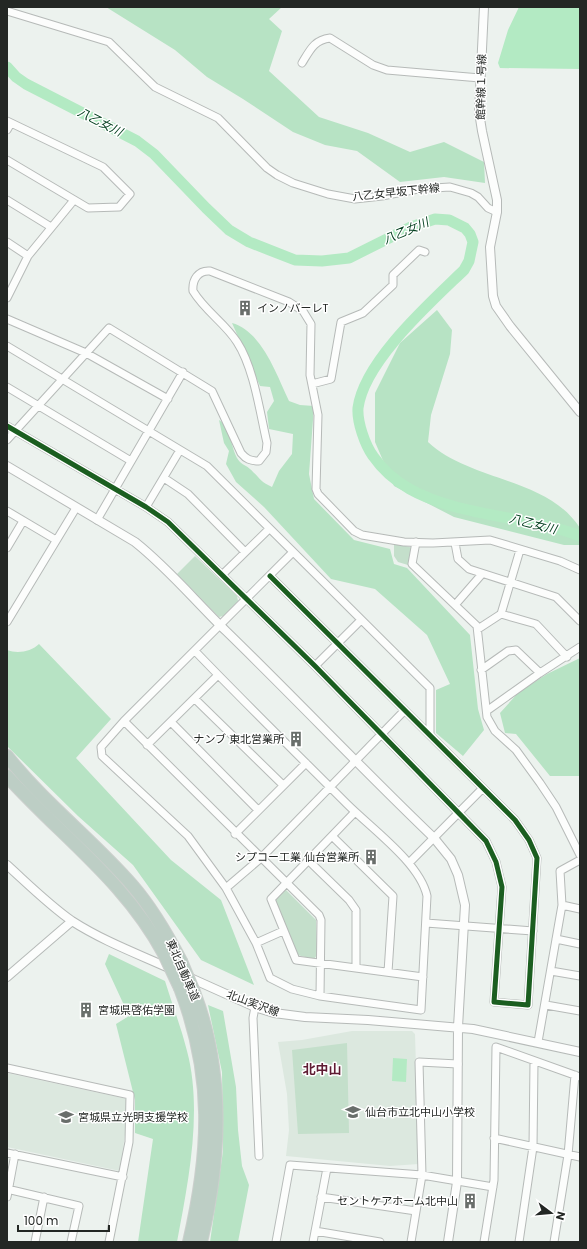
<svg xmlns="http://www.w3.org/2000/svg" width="587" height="1249" font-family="Poppins,'Noto Sans JP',sans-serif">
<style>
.built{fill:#dce8df}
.green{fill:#c4dfcb}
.forest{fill:#b7e3c4}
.water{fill:#b3eac3}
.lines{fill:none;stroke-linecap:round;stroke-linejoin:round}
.river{stroke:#b3eac3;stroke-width:11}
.minor-casing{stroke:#b6bab8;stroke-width:9}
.tertiary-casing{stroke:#b6bab8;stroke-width:10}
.motorway-casing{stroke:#cccfcd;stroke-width:14}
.minor{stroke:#fcfdfc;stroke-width:7}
.tertiary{stroke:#fcfdfc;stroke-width:8}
.motorway{stroke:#bdcec5;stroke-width:12}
.motorway-bridge-casing{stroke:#cccfcd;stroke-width:14;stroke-linecap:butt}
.motorway-bridge{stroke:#bdcec5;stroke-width:12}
.cycleway-casing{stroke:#fff;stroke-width:8}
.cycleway{stroke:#1b5e20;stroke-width:5}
.labels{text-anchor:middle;stroke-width:3;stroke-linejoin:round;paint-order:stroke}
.street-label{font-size:11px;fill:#232724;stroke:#fff}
.poi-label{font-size:11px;fill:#232724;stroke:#fff;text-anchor:start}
.water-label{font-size:12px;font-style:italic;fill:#054120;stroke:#fff}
.quarter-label{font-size:13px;font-weight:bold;fill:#5f1c33;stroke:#fff}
</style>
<rect width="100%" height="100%" fill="#ecf2ee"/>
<path class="built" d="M352,1031H412L415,1034L419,1164L390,1166L286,1156L289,1130L287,1094L278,1042L302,1040Z
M7,1073L127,1099L125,1134L120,1171L7,1147Z"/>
<path class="green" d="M394,543L413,548L408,565L398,562L394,556Z
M195,556L237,596L238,601L223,616L219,617L177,574Z
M281,890H286L316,920L317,955L314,959L297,955L273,903Z
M347,1043L349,1133L298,1134L292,1050Z"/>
<path class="forest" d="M106,7H282L269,19L282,31L269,71L319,117L368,133L410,152L444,142L484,162L485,183L444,177L400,182L357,151L325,145L293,132L243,99L207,77L175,50Z
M437,310L452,330L450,354L431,415L428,442C471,482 547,477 580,528L579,545H564L454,517L394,486L375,442V393L400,343Z
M232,323C262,331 277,376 289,401L300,405L314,406L309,474L314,499L354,540L390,549L394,564L407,568L470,635L478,709L484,730L463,756L436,733V690L450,684L427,635L375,589L331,579L264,507L236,482L226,464L229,451L224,443L219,420C233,429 230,451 240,462C243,465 247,466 250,469C259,477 260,482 272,487L279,471L292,454L293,434L269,429L267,412L274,401L270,387L260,386Z
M39,644L111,719L76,758L171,860L221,900L254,985L201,960L133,865L78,816L7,746V650C17,654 31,652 39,644Z
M580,658V776H550L516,734L505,733L500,713L518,693L547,674Z
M109,954L165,981C172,1004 181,1027 187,1051C203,1111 188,1183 177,1242H138L153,1139L135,1133V1100L116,1024L129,1016L105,964Z
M208,1005L223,1011L236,1087L238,1130L242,1166L249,1185L238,1242H210L223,1151L222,1072Z"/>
<path class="water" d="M519,7H580V69L500,68L498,63L508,30Z
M393,1058L407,1059L406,1082L392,1081Z"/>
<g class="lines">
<path class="river" d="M7,67L16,77L26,84L137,141L154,154L206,208L229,230L249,242L295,260L322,261L349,258L411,227L435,219L449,220L465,228L470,234L473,242L469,261L464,270C431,302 364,361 358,408C357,422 365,445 373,456C393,485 423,498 456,507C497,518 541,521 580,536"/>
<g class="minor-casing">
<path id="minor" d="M7,11L109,42L155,87L218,118L267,168L277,175L293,183L328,194L355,199L382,196L418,189L450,187L471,193L478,197L488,208L497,212
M302,63C310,50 314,40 330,38L373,65L387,70L480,78
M7,121L103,167L130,194L119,207L88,208L7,160
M7,130L11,123
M7,200L51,227
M7,242L28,256
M7,298L28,256L74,200
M7,319L86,353L168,399
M7,346L207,466L430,688V735
M312,384L331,379L341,322L363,313L393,285V275L419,250L425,252
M7,387L131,461
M7,426L146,507L168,522L315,666L486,841L496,862L502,887L494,1002L528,1005L537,858L529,840L515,820L270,576
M7,440L109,328L212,391L241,453C246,459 250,461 259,461L266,452L267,443C260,413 254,368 237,342C225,323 205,311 193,291C192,280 198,270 210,271L289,302L303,311L311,324L310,375L318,415L316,489L318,494L354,531L362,535L404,542L433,543L490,540L560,561L580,570
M164,478L188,494L245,552
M146,507L180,450
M7,511L56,540
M97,520L183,372
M416,542L412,564L477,626L487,717L495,731L516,750L540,783L556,807L580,855
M455,543L458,559L469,569L556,597L580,621
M7,548L23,521
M222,575L269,529
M455,605L482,574
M501,614L536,624L567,657
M7,622L76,508
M478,629L501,614L520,550
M195,651C244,702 296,753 347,804C371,828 420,863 427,896L421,1010L320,996L292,989L270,978L256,943L226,888L188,836L102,756L101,747L124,721L293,552
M315,666L361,620
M481,670L508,651L516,650L540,673
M195,699L283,785
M488,710L540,673L580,647
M124,721L319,915L321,920L320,996
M171,722L258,810
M147,745L218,675
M355,812L271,899L296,960L423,977
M235,834L306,763
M332,836L393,896L388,972
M308,860L349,900L356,910V968
M409,863L483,788
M226,888L261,858L404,711
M562,905L580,909
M426,923L533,931
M556,939L580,944
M256,943L283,931
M551,971L580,976
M546,1005L580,1011
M255,1007L253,1018L259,1156
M538,1042L562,905L560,871L580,860
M7,1068L130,1095L129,1142L109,1242
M494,1138L580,1157
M7,1153L123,1177
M7,1189L79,1206L71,1242
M7,1197L15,1154
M321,1197L416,1211
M315,1231L380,1242
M35,1242L44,1197
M276,1242L290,1165L422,1175L493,1187
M313,1242L327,1168
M411,1242L422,1175L419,1062L458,1064
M484,1242L494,1180L496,1047L580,1077
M519,1242L533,1147L534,1062
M554,1242L568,1155L575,1075"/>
</g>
<g class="tertiary-casing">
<path id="tertiary" d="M484,7L479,112L482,131L497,200V212L490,247L493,296L496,306L510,326L580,412
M7,466L135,542C169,569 195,601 226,631C296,699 363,770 434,838L451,859L458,875L465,905L458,1027L457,1182L448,1242
M7,865C28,884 49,905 72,921C103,941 138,954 171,969
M186,976L255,1007L274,1013L305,1017L368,1020L473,1029L580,1052
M7,977L72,921"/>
</g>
<g class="motorway-casing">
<path id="motorway" d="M7,756C44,803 93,840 132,885C152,908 167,934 181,961
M7,776C61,836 125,881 164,954
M180,988C214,1076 210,1152 189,1242
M194,992C225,1073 221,1159 201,1242"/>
</g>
<use href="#minor" class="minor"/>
<use href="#tertiary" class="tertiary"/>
<use href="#motorway" class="motorway"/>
<g class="motorway-bridge-casing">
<path id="motorway-bridge" d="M164,954L180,988
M181,961L194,992"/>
</g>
<use href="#motorway-bridge" class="motorway-bridge"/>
<g class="cycleway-casing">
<path id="cycleway" d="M7,426L146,507L168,522L315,666L486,841L496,862L502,887L494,1002L528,1005L537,858L529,840L515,820L270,576"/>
</g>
<use href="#cycleway" class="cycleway"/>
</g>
<defs>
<g id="building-bare" transform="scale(1.2)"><path d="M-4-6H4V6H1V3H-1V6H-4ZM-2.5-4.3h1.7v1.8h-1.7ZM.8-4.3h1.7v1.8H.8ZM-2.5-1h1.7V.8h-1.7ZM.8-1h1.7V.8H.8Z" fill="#696e6b" stroke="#fff" stroke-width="2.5" paint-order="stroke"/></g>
<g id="school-bare" transform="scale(1.2)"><path d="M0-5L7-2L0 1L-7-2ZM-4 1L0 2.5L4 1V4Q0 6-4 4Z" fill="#696e6b" stroke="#fff" stroke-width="2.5" paint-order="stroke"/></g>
</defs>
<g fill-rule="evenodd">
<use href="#building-bare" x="245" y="308"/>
<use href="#building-bare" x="296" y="739"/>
<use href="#building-bare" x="371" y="857"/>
<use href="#building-bare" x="86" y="1010"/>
<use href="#school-bare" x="353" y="1112"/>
<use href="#school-bare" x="66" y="1117"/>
<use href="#building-bare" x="470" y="1201"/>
</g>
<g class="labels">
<g class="street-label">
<text transform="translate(481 87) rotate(-89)" y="4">館幹線１号線</text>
<text transform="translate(396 192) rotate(-6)" y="4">八乙女早坂下幹線</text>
<text transform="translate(183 970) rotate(66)" y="4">東北自動車道</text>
<text transform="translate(253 1003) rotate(20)" y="4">北山実沢線</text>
</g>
<g class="poi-label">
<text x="257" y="312">インノバーレT</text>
<text x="284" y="743" text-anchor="end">ナンブ 東北営業所</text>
<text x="359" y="861" text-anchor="end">シプコー工業 仙台営業所</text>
<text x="98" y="1014">宮城県啓佑学園</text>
<text x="365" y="1116">仙台市立北中山小学校</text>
<text x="78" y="1121">宮城県立光明支援学校</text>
<text x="458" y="1205" text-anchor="end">セントケアホーム北中山</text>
</g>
<g class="water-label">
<text transform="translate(100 122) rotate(27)" y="4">八乙女川</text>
<text transform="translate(406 231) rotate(-23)" y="4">八乙女川</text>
<text transform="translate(533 524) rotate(14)" y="4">八乙女川</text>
</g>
<g class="quarter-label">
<text x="322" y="1074">北中山</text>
</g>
</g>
<rect width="587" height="1249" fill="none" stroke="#232724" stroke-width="16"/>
<g transform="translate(551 1213) rotate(106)" stroke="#ffffff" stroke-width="3" paint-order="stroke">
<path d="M0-3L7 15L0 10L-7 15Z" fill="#232724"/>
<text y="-6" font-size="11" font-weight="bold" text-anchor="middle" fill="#232724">N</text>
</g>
<path d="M18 1225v6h91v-6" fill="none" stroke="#232724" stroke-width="2"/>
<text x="24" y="1225" font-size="12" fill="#232724" stroke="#ffffff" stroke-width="3" paint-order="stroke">100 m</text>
</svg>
